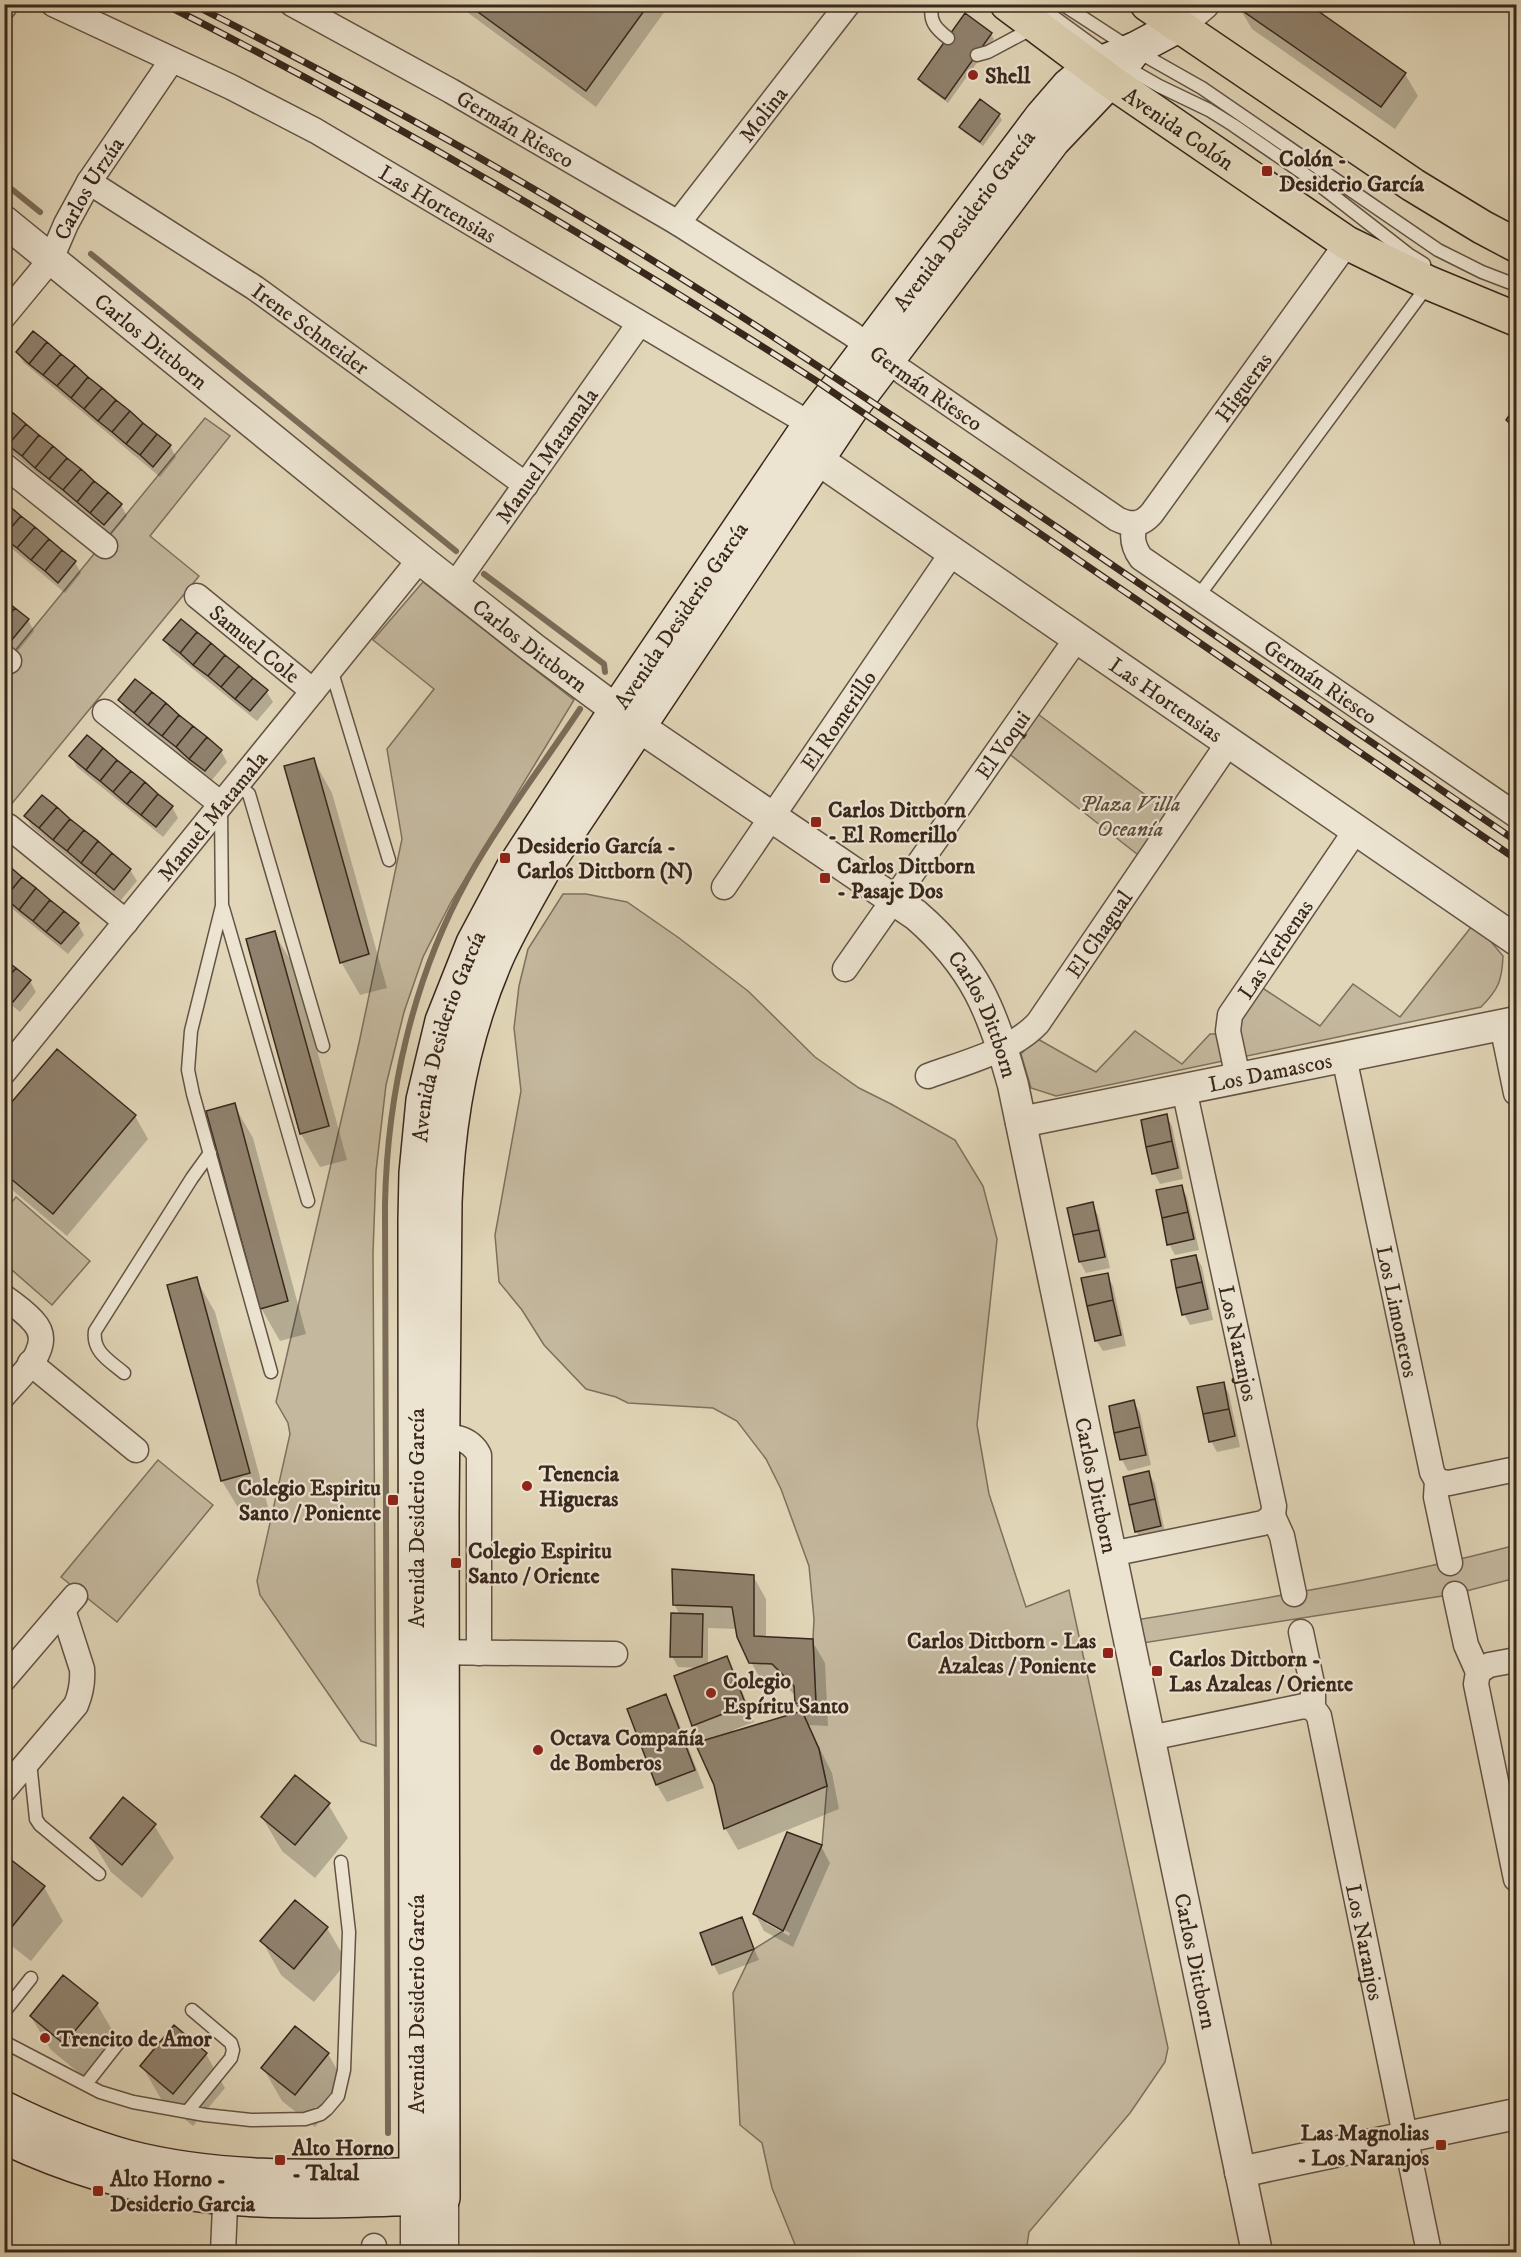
<svg xmlns="http://www.w3.org/2000/svg" width="1521" height="2257" font-family="'IM FELL DW Pica',serif">
<style>
.green{fill:#c4b89e;stroke:#7e705e;stroke-width:1.5}
.shadow{fill:#0003;fill-rule:evenodd}
.lines{fill:none;stroke-linecap:round;stroke-linejoin:round}
.stream{stroke:#7c6c5a;stroke-width:6}
.building{fill:#90826e;stroke:#39271d;stroke-width:1.5}
.service-casing{stroke:#635344;stroke-width:15}
.minor-casing{stroke:#635344;stroke-width:27}
.tertiary-casing{stroke:#635344;stroke-width:33}
.secondary-casing{stroke:#39271d;stroke-width:36}
.primary-casing{stroke:#39271d;stroke-width:36}
.service{stroke:#ece4d1;stroke-width:12}
.minor{stroke:#ece4d1;stroke-width:24}
.tertiary{stroke:#ece4d1;stroke-width:30}
.secondary{stroke:#ece4d1;stroke-width:33}
.primary{stroke:#e1d6b8;stroke-width:33}
.rail-casing{stroke:#39271d;stroke-width:7}
.rail{stroke:#ece4d1;stroke-width:4.5;stroke-dasharray:14;stroke-linecap:butt}
.poi-dot{fill:#8f2418;stroke:#ece4d1;stroke-width:2}
.labels{text-anchor:middle;stroke-width:4.5;stroke-linejoin:round;paint-order:stroke}
.poi-label{font-size:22px;font-weight:bold;fill:#39271d;stroke:#ece4d1;text-anchor:start}
.street-label{font-size:22px;fill:#39271d;stroke:#ece4d1}
.park-label{font-size:22px;font-style:italic;fill:#5c4b3d;stroke:#ece4d1}
</style>
<rect width="100%" height="100%" fill="#e1d6b8"/>
<filter id="stains"><feTurbulence type="fractalNoise" baseFrequency=".00333" numOctaves="4"/><feColorMatrix values="0 0 0 0 .2 0 0 0 0 .09 0 0 0 0 .02 0 0 0 .5 -.17"/></filter>
<radialGradient id="worn" r=".72"><stop offset=".6" stop-color="#630" stop-opacity="0"/><stop offset="1" stop-color="#630" stop-opacity=".3"/></radialGradient>
<path class="green" d="M205,418L230,436L150,536L199,576L5,812V663Z
M423,582L574,700L451,902L423,957L404,1012L386,1085L376,1171L373,1253L376,1746L361,1741L260,1595L257,1581L290,1434L288,1423L276,1402L359,1043L402,839L387,749L434,689L373,640Z
M1022,702L1172,815L1142,858L994,742Z
M563,894H586L627,902L679,938L748,991L815,1057L859,1088L891,1104L955,1140L983,1186L997,1239L977,1425L989,1494L1026,1607L1069,1590L1168,2048L1165,2062L1130,2113L1029,2232L1026,2252H798L772,2188L762,2143L740,2125L733,1993L754,1949L783,1931L822,1845L827,1786L819,1749L802,1711L795,1703L816,1704L813,1639L814,1619L809,1566L781,1489L766,1459L737,1421L713,1408L628,1403L616,1397L586,1389L544,1345L522,1310L499,1282L495,1235L521,1091L514,1028L519,986L528,949Z
M1472,926L1482,931L1503,956C1502,980 1499,989 1481,1007L1056,1096L1031,1088L1021,1054L1036,1038L1096,1072L1135,1031L1182,1064L1210,1034H1225L1237,1021L1258,985L1320,1026L1353,984L1400,1017Z
M16,1197L90,1261L52,1305L5,1264V1210Z
M158,1460L213,1505L117,1622L61,1577Z
M1516,1545V1578L1455,1594L1130,1645L1125,1622C1256,1600 1388,1579 1516,1545Z"/>
<path class="shadow" d="M456,4H670L596,107Z
M1239,7L1405,74L1418,96L1395,129L1252,29Z
M966,16L991,34L994,39L948,103L922,84L920,79Z
M999,115L1002,120L983,146L964,132L961,127Z
M17,352L170,446L176,457L160,477L24,363Z
M4,408L121,505L127,516L111,535L4,446Z
M1516,409V436L1507,420Z
M4,504L75,562L81,573L65,593L4,542Z
M4,601L28,620L34,631L18,651L4,639Z
M165,640L266,691L273,702L257,721L171,651Z
M120,700L221,751L227,762L211,781L126,711Z
M71,756L172,807L178,818L163,837L77,767Z
M313,759L332,793L387,988L360,995L341,962Z
M26,817L130,870L137,881L121,900L32,827Z
M4,864L78,924L84,935L68,954L4,902Z
M274,933L294,966L347,1160L320,1167L301,1134L248,940Z
M4,961L30,981L36,992L20,1012L4,999Z
M57,1051L135,1116L148,1139L67,1236L4,1183V1113Z
M234,1105L253,1138L306,1334L280,1341L261,1308Z
M1166,1115L1172,1126L1183,1179L1160,1184L1154,1173Z
M1181,1186L1187,1197L1199,1250L1175,1255L1169,1244Z
M1092,1204L1098,1215L1110,1268L1086,1273L1080,1262L1069,1209Z
M1196,1256L1202,1267L1213,1320L1190,1325L1184,1314Z
M1107,1275L1113,1286L1126,1346L1103,1351L1096,1340Z
M196,1279L215,1312L268,1507L242,1514L222,1481Z
M1223,1383L1229,1394L1240,1447L1217,1452L1211,1441Z
M1134,1402L1140,1413L1151,1465L1128,1471L1122,1460Z
M1149,1473L1155,1484L1166,1537L1143,1542L1136,1531Z
M753,1576L766,1599V1638L812,1641L825,1663L828,1726L808,1725L832,1773L839,1809L738,1850L725,1828L704,1742L694,1725L700,1668L678,1667L672,1656L680,1615L674,1604ZM708,1628L737,1629L751,1662L764,1685L786,1687L796,1696L797,1703L802,1712L734,1733L733,1730L754,1722L736,1675L726,1658L708,1665Z
M666,1696L675,1713L704,1788L667,1802L657,1785L629,1710Z
M328,1804L348,1838L315,1878L282,1851L262,1817Z
M154,1825L174,1858L142,1898L111,1872L91,1839Z
M821,1846L830,1863L793,1947L764,1931L755,1914ZM766,1920L790,1933L789,1936L766,1923Z
M4,1869L44,1887L63,1921L31,1961L4,1940Z
M295,1902L327,1928L347,1962L314,2002L281,1975L262,1941Z
M741,1919L759,1960L719,1975L713,1964Z
M97,2004L116,2037L84,2077L51,2050L31,2017Z
M174,2027L206,2054L225,2088L193,2126L161,2099L142,2066Z
M328,2054L347,2087L315,2127L282,2101L263,2068Z"/>
<g class="lines">
<path class="stream" d="M4,183L40,212
M91,254L456,551
M484,574L604,664L605,672
M388,2133L385,1205C387,1094 413,978 467,880C500,821 542,766 580,709"/>
</g>
<path class="building" d="M467,4H649L586,91Z
M1239,4H1308L1406,73L1381,107L1237,7Z
M965,13L992,33L945,99L918,79Z
M980,99L1000,114L980,142L959,127Z
M33,331L47,342L29,364L16,352Z
M47,342L61,354L43,375L29,364Z
M61,354L75,365L57,386L43,375Z
M75,365L88,377L71,398L57,386Z
M88,377L102,388L84,409L71,398Z
M102,388L116,400L98,421L84,409Z
M116,400L130,411L112,432L98,421Z
M4,406L12,412L4,421Z
M1516,406V429L1506,420Z
M130,411L143,423L126,444L112,432Z
M12,412L26,424L8,445L4,442V421Z
M143,423L157,434L140,455L126,444Z
M26,424L39,435L22,456L8,445Z
M157,434L171,445L153,467L140,455Z
M39,435L53,446L35,468L22,456Z
M53,446L67,458L49,479L35,468Z
M67,458L81,469L63,490L49,479Z
M81,469L94,481L77,502L63,490Z
M94,481L108,492L90,513L77,502Z
M108,492L122,504L104,525L90,513Z
M7,504L21,516L4,536V507Z
M21,516L35,527L17,548L4,538V536Z
M35,527L49,539L31,560L17,548Z
M49,539L62,550L45,571L31,560Z
M62,550L76,561L58,583L45,571Z
M4,599L15,608L4,621Z
M15,608L29,619L11,641L4,635V621Z
M181,619L197,632L180,653L163,640Z
M197,632L211,643L193,665L180,653Z
M211,643L225,655L208,676L193,665Z
M225,655L239,666L221,687L208,676Z
M239,666L253,678L235,699L221,687Z
M253,678L268,690L250,711L235,699Z
M135,679L152,692L134,713L118,700Z
M152,692L166,703L148,725L134,713Z
M166,703L179,715L162,736L148,725Z
M179,715L193,726L176,747L162,736Z
M193,726L207,737L189,759L176,747Z
M87,735L103,748L86,770L69,756Z
M207,737L222,750L205,771L189,759Z
M103,748L117,760L100,781L86,770Z
M314,758L369,954L340,963L284,766Z
M117,760L131,771L113,792L100,781Z
M131,771L145,782L127,804L113,792Z
M145,782L158,794L141,815L127,804Z
M158,794L173,806L156,827L141,815Z
M42,795L57,807L39,828L24,816Z
M57,807L70,819L53,840L39,828Z
M70,819L84,830L67,851L53,840Z
M84,830L98,841L81,863L67,851Z
M98,841L112,853L95,874L81,863Z
M112,853L131,869L114,890L95,874Z
M9,866L22,877L5,898L4,871Z
M22,877L36,888L19,910L5,898Z
M36,888L50,900L33,921L19,910Z
M50,900L64,911L46,932L33,921Z
M64,911L79,923L61,944L46,932Z
M275,931L329,1126L300,1134L246,939Z
M4,959L16,968L4,982Z
M16,968L31,980L13,1002L4,994V982Z
M57,1049L136,1115L53,1214L4,1173V1111Z
M235,1103L288,1301L260,1309L206,1111Z
M1167,1114L1172,1141L1146,1147L1141,1120Z
M1172,1141L1178,1168L1152,1174L1146,1147Z
M1182,1185L1188,1212L1162,1218L1156,1190Z
M1093,1202L1099,1230L1073,1235L1067,1208Z
M1188,1212L1194,1239L1167,1245L1162,1218Z
M1099,1230L1105,1257L1079,1262L1073,1235Z
M1196,1255L1202,1282L1176,1288L1171,1260Z
M1108,1273L1113,1300L1087,1306L1081,1278Z
M197,1277L250,1473L221,1481L167,1285Z
M1202,1282L1208,1309L1182,1315L1176,1288Z
M1113,1300L1121,1335L1095,1341L1087,1306Z
M1224,1382L1229,1409L1203,1414L1197,1387Z
M1134,1400L1140,1427L1114,1433L1109,1406Z
M1229,1409L1235,1436L1209,1442L1203,1414Z
M1140,1427L1146,1455L1120,1460L1114,1433Z
M1149,1471L1155,1499L1129,1505L1123,1477Z
M1155,1499L1161,1526L1135,1532L1129,1505Z
M672,1569L754,1575V1636L813,1639L816,1704L795,1703L794,1686L772,1664L749,1663L737,1637L732,1607L673,1605Z
M671,1613L703,1614L702,1657H670Z
M727,1656L746,1705L692,1726L674,1676Z
M666,1694L695,1770L656,1785L627,1709Z
M802,1711L819,1749L827,1786L724,1829L714,1785L695,1743Z
M295,1775L330,1803L295,1845L261,1817Z
M123,1797L156,1824L122,1865L90,1838Z
M787,1832L822,1845L783,1931L753,1914Z
M10,1859L45,1886L11,1928L4,1923V1867Z
M295,1900L328,1927L294,1969L260,1941Z
M742,1917L754,1949L712,1965L700,1933Z
M63,1975L98,2003L64,2044L30,2016Z
M174,2025L207,2053L173,2094L140,2066Z
M295,2026L329,2053L295,2095L261,2068Z"/>
<g class="lines">
<g class="service-casing">
<path id="service" d="M932,4C929,21 935,28 948,38
M1036,4L1109,57
M1062,4L1119,41L1202,88L1438,250L1482,272L1516,285
M977,55L988,52L1035,27
M1124,66L1159,86L1209,110L1233,125L1313,180L1408,254L1424,264
M1197,598L1428,285
M331,669L389,860
M237,785L249,794L323,1046
M221,807L222,906L191,1031L188,1070L193,1094L271,1372
M223,908L308,1201
M124,1373C110,1361 92,1352 95,1331L192,1178L210,1153
M30,1762L36,1819L40,1825L99,1874
M4,2012L31,1978
M4,2042L100,2092L133,2102L205,2115L251,2120L305,2119L321,2114L327,2109L338,2096L344,2070L349,1932L341,1862
M86,2084L119,2042
M187,2112L231,2058L233,2050L231,2043L192,2010"/>
</g>
<g class="minor-casing">
<g id="minor">
<path id="s1" d="M53,4L231,87L316,131L810,424"/>
<path id="s2" d="M292,4L451,91L678,223L852,334L903,372L1117,519C1131,526 1142,525 1152,513L1347,243"/>
<path d="M4,7L6,4"/>
<path id="s3" d="M89,182L255,288L526,485"/>
<path id="s4" d="M678,223L848,4"/>
<path id="s5" d="M4,316L51,259L66,224L89,182L172,60"/>
<path d="M4,465L105,546"/>
<path id="s6" d="M1135,524C1131,537 1133,547 1141,558L1516,815"/>
<path id="s7" d="M454,586L639,324"/>
<path id="s8" d="M197,596L313,691"/>
<path d="M4,657L9,661"/>
<path d="M105,712L221,804"/>
<path d="M8,826L126,922"/>
<path id="s9" d="M724,887L952,553"/>
<path id="s10" d="M845,969L1077,638"/>
<path d="M1502,1025L1516,1093"/>
<path id="s11" d="M1344,1057L1432,1472L1437,1481L1436,1497L1450,1563"/>
<path id="s12" d="M4,1072L420,559"/>
<path id="s13" d="M928,1076C963,1063 1012,1051 1038,1023L1229,742"/>
<path id="s14" d="M1238,1078L1228,1031L1230,1015L1356,830"/>
<path id="s15" d="M1184,1089L1274,1506L1273,1516L1282,1536L1294,1594"/>
<path d="M4,1297C14,1304 25,1312 33,1321C57,1346 20,1376 4,1395"/>
<path d="M30,1363L136,1450"/>
<path d="M429,1436C448,1436 469,1435 479,1455V1653"/>
<path d="M1437,1481L1449,1483L1516,1469"/>
<path d="M1111,1554L1263,1523L1273,1516"/>
<path d="M1455,1594L1466,1645L1478,1672"/>
<path id="s16" d="M1301,1632L1313,1688V1708L1319,1716L1429,2252"/>
<path d="M425,1652L615,1654"/>
<path d="M1478,1672L1476,1684L1516,1879"/>
<path d="M1478,1672L1489,1665L1516,1660"/>
<path d="M4,1679L75,1596"/>
<path d="M1150,1738L1304,1706L1313,1708"/>
<path d="M4,1790L76,1705C81,1693 83,1682 82,1669L63,1610"/>
<path d="M374,2246V2252"/>
<path d="M223,2252L226,2183"/>
</g>
</g>
<g class="tertiary-casing">
<g id="tertiary">
<path d="M1178,26L1204,4"/>
<path id="s17" d="M4,221L420,559L533,648L638,726L916,915C975,966 993,1012 1013,1085L1257,2252"/>
<path id="s18" d="M817,459L1516,940"/>
<path id="s19" d="M1021,1122L1516,1022"/>
<path d="M1240,2172L1516,2114"/>
<path d="M416,2199V2252"/>
<path d="M443,2252V2198"/>
</g>
</g>
<g class="secondary-casing">
<g id="secondary">
<path d="M4,2108C44,2128 85,2145 128,2157C229,2183 336,2176 439,2174"/>
<path d="M4,2137C63,2165 127,2185 192,2194C274,2206 360,2199 443,2198L442,1515L445,1202C448,1117 464,1031 499,953C513,923 530,894 547,864L853,406L1053,141L1110,81L1135,49"/>
<path id="s20" d="M416,2199L415,1220L416,1173L423,1100L442,1021L473,943L513,868L616,710L810,424L1042,116L1068,86L1091,67L1135,49L1178,26"/>
</g>
</g>
<g class="primary-casing">
<g id="primary">
<path id="s21" d="M1007,4L1110,81L1347,243L1429,283L1516,319"/>
<path d="M1147,4L1413,185L1482,227L1516,245"/>
</g>
</g>
<use href="#service" class="service"/>
<use href="#minor" class="minor"/>
<use href="#tertiary" class="tertiary"/>
<use href="#secondary" class="secondary"/>
<use href="#primary" class="primary"/>
<g class="rail-casing">
<path id="rail" d="M164,4C389,117 605,246 818,382L1516,859
M192,4C326,72 458,143 586,220C749,317 905,424 1061,530C1213,634 1365,737 1516,841"/>
</g>
<use href="#rail" class="rail"/>
</g>
<g class="poi-dot">
<circle cx="973" cy="75" r="6"/>
<rect x="1261" y="165" width="12" height="12" rx="3"/>
<rect x="810" y="816" width="12" height="12" rx="3"/>
<rect x="499" y="852" width="12" height="12" rx="3"/>
<rect x="819" y="872" width="12" height="12" rx="3"/>
<circle cx="527" cy="1486" r="6"/>
<rect x="387" y="1494" width="12" height="12" rx="3"/>
<rect x="450" y="1557" width="12" height="12" rx="3"/>
<rect x="1102" y="1647" width="12" height="12" rx="3"/>
<rect x="1151" y="1665" width="12" height="12" rx="3"/>
<circle cx="711" cy="1693" r="6"/>
<circle cx="538" cy="1750" r="6"/>
<circle cx="45" cy="2038" r="6"/>
<rect x="1435" y="2139" width="12" height="12" rx="3"/>
<rect x="274" y="2154" width="12" height="12" rx="3"/>
<rect x="92" y="2185" width="12" height="12" rx="3"/>
</g>
<g class="labels">
<g class="poi-label">
<text x="985" y="83">Shell</text>
<text x="1279" y="166">Colón -<tspan x="1279" dy="25">Desiderio García</tspan></text>
<text x="828" y="817">Carlos Dittborn<tspan x="828" dy="25">- El Romerillo</tspan></text>
<text x="517" y="853">Desiderio García -<tspan x="517" dy="25">Carlos Dittborn (N)</tspan></text>
<text x="837" y="873">Carlos Dittborn<tspan x="837" dy="25">- Pasaje Dos</tspan></text>
<text x="539" y="1481">Tenencia<tspan x="539" dy="25">Higueras</tspan></text>
<text x="381" y="1495" text-anchor="end">Colegio Espiritu<tspan x="381" dy="25">Santo / Poniente</tspan></text>
<text x="468" y="1558">Colegio Espiritu<tspan x="468" dy="25">Santo / Oriente</tspan></text>
<text x="1096" y="1648" text-anchor="end">Carlos Dittborn - Las<tspan x="1096" dy="25">Azaleas / Poniente</tspan></text>
<text x="1169" y="1666">Carlos Dittborn -<tspan x="1169" dy="25">Las Azaleas / Oriente</tspan></text>
<text x="723" y="1688">Colegio<tspan x="723" dy="25">Espíritu Santo</tspan></text>
<text x="550" y="1745">Octava Compañía<tspan x="550" dy="25">de Bomberos</tspan></text>
<text x="57" y="2046">Trencito de Amor</text>
<text x="1429" y="2140" text-anchor="end">Las Magnolias<tspan x="1429" dy="25">- Los Naranjos</tspan></text>
<text x="292" y="2155">Alto Horno<tspan x="292" dy="25">- Taltal</tspan></text>
<text x="110" y="2186">Alto Horno -<tspan x="110" dy="25">Desiderio Garcia</tspan></text>
</g>
<g class="street-label">
<text dy="8" stroke="none"><textPath href="#s4" startOffset="138">Molina</textPath></text>
<text dy="8" stroke="none"><textPath href="#s2" startOffset="256">Germán Riesco</textPath></text>
<text dy="8" stroke="none"><textPath href="#s21" startOffset="212">Avenida Colón</textPath></text>
<text dy="8" stroke="none"><textPath href="#s5" startOffset="154">Carlos Urzúa</textPath></text>
<text dy="8" stroke="none"><textPath href="#s1" startOffset="434">Las Hortensias</textPath></text>
<text dy="8" stroke="none"><textPath href="#s20" startOffset="2139">Avenida Desiderio García</textPath></text>
<text dy="8" stroke="none"><textPath href="#s3" startOffset="266">Irene Schneider</textPath></text>
<text dy="8" stroke="none"><textPath href="#s17" startOffset="190">Carlos Dittborn</textPath></text>
<text dy="8" stroke="none"><textPath href="#s2" startOffset="1168">Higueras</textPath></text>
<text dy="8" stroke="none"><textPath href="#s2" startOffset="742">Germán Riesco</textPath></text>
<text dy="8" stroke="none"><textPath href="#s7" startOffset="160">Manuel Matamala</textPath></text>
<text dy="8" stroke="none"><textPath href="#s20" startOffset="1653">Avenida Desiderio García</textPath></text>
<text dy="8" stroke="none"><textPath href="#s8" startOffset="75">Samuel Cole</textPath></text>
<text dy="8" stroke="none"><textPath href="#s17" startOffset="676">Carlos Dittborn</textPath></text>
<text dy="8" stroke="none"><textPath href="#s6" startOffset="254">Germán Riesco</textPath></text>
<text dy="8" stroke="none"><textPath href="#s18" startOffset="424">Las Hortensias</textPath></text>
<text dy="8" stroke="none"><textPath href="#s9" startOffset="202">El Romerillo</textPath></text>
<text dy="8" stroke="none"><textPath href="#s10" startOffset="274">El Voqui</textPath></text>
<text dy="8" stroke="none"><textPath href="#s12" startOffset="330">Manuel Matamala</textPath></text>
<text dy="8" stroke="none"><textPath href="#s13" startOffset="231">El Chagual</textPath></text>
<text dy="8" stroke="none"><textPath href="#s14" startOffset="144">Las Verbenas</textPath></text>
<text dy="8" stroke="none"><textPath href="#s17" startOffset="1269">Carlos Dittborn</textPath></text>
<text dy="8" stroke="none"><textPath href="#s20" startOffset="1167">Avenida Desiderio García</textPath></text>
<text dy="8" stroke="none"><textPath href="#s19" startOffset="254">Los Damascos</textPath></text>
<text dy="8" stroke="none"><textPath href="#s11" startOffset="260">Los Limoneros</textPath></text>
<text dy="8" stroke="none"><textPath href="#s15" startOffset="260">Los Naranjos</textPath></text>
<text dy="8" stroke="none"><textPath href="#s17" startOffset="1755">Carlos Dittborn</textPath></text>
<text transform="translate(416 1518) rotate(-90)" y="8">Avenida Desiderio García</text>
<text dy="8" stroke="none"><textPath href="#s16" startOffset="318">Los Naranjos</textPath></text>
<text dy="8" stroke="none"><textPath href="#s17" startOffset="2241">Carlos Dittborn</textPath></text>
<text transform="translate(416 2004) rotate(-90)" y="8">Avenida Desiderio García</text>
</g>
<g class="park-label">
<text x="1130" y="811">Plaza Villa<tspan x="1130" dy="25">Oceanía</tspan></text>
</g>
</g>
<rect width="1521" height="2257" fill="none" stroke="#e1d6b8" stroke-width="24"/>
<rect x="6" y="6" width="1509" height="2245" fill="none" stroke="#39271d" stroke-width="3"/>
<rect x="12" y="12" width="1497" height="2233" fill="none" stroke="#39271d" stroke-width="1.5"/>
<rect width="100%" height="100%" filter="url(#stains)"/>
<rect width="100%" height="100%" fill="url(#worn)"/>
</svg>
